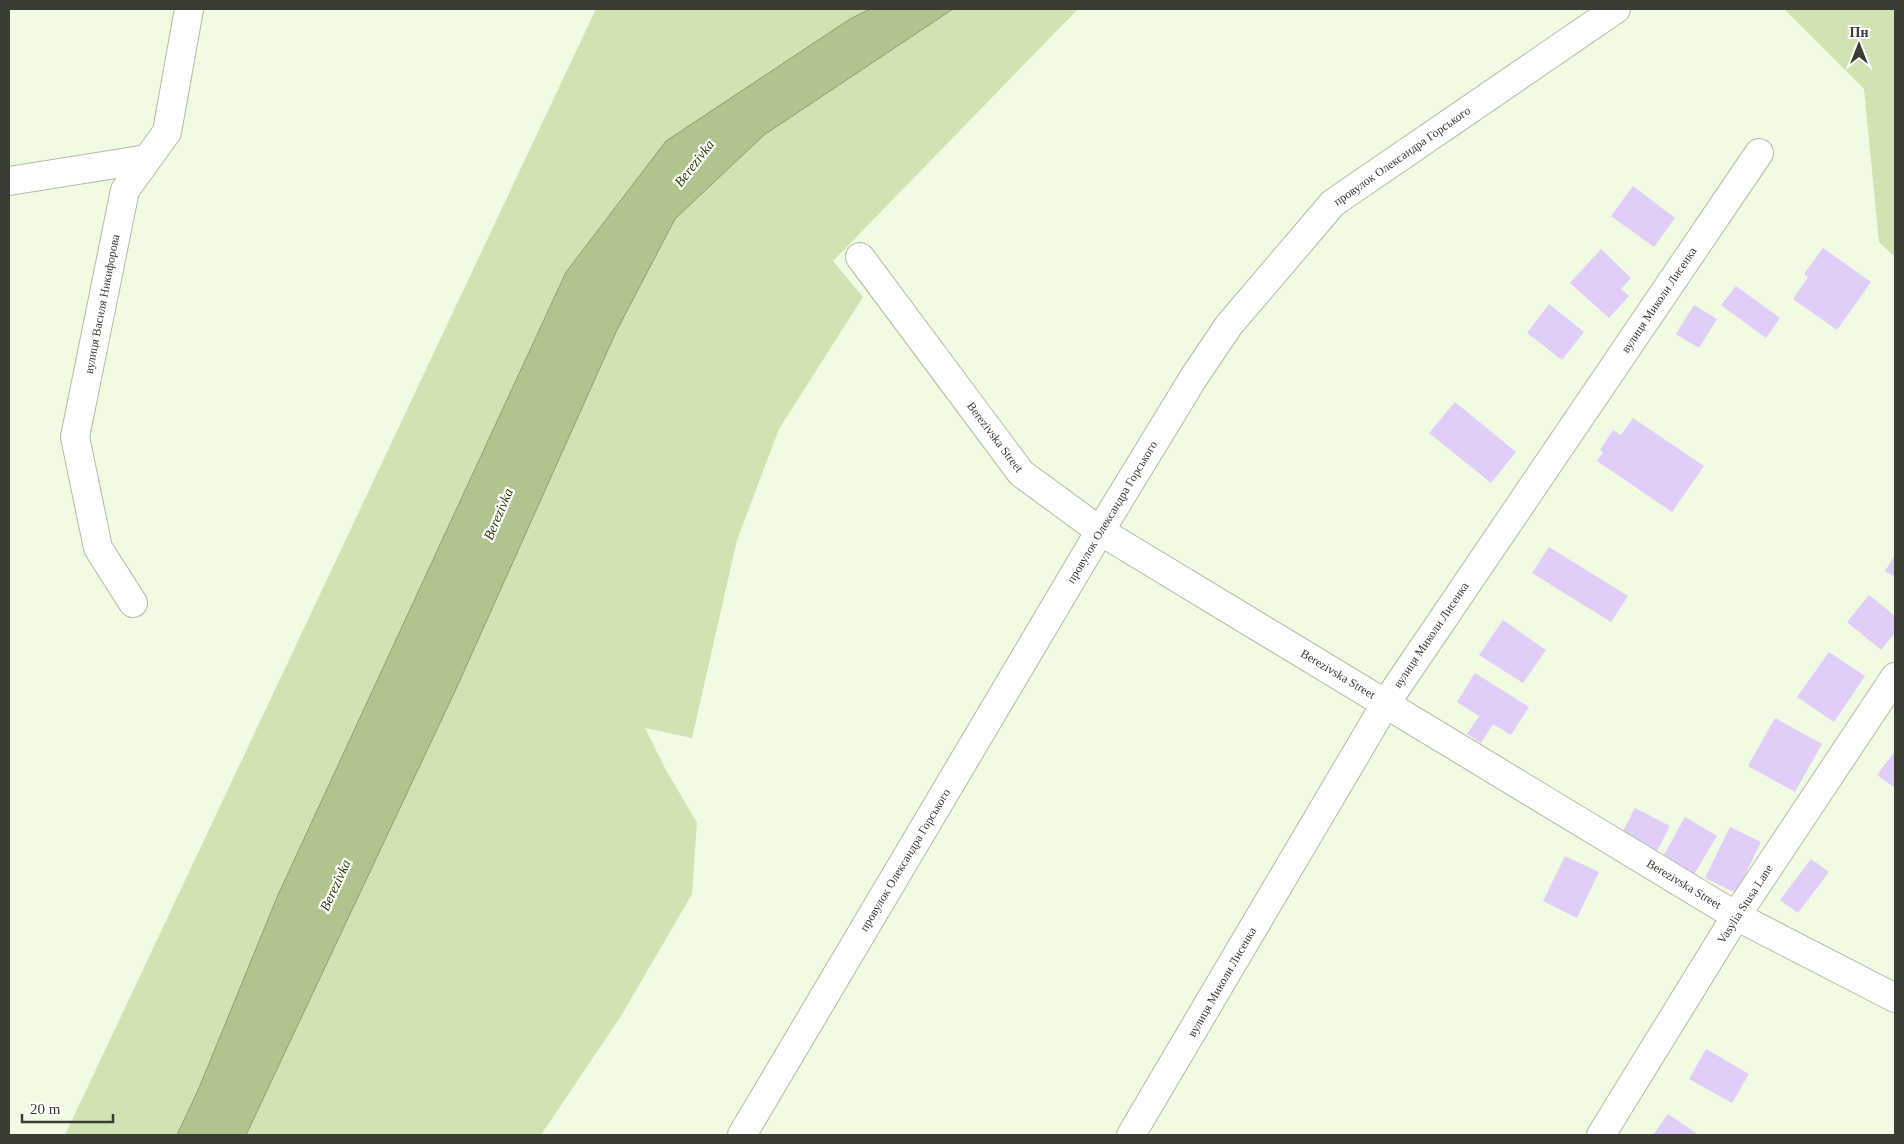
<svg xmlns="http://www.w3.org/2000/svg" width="1904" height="1144" font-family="'Times New Roman',serif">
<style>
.green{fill:#d1e3b2}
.water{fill:#b1c48e;stroke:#8d9c73}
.building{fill:#e0cef9}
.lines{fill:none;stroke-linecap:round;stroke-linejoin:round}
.minor-casing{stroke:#b3bca5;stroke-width:30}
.minor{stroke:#fff;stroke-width:28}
.labels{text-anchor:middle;stroke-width:4.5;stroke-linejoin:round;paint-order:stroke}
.street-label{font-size:12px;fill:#393d33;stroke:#fff}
.water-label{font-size:14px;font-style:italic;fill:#2e3e00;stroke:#fff}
</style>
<rect width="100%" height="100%" fill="#f1fae2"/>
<path class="green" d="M596,9H870L850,19L666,141L566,271L278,895L199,1088L177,1135H65Z
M953,9H1078L833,261L863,297L779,429L737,540L692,738L645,728L666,770L697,823L692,894L621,1016L541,1135H246L456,689L616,332L675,219L764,135Z
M1784,9H1895V257L1879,242L1864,89Z"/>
<path class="water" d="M870,9H953L764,135L675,219L616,332L456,689L246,1135H177L199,1088L278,895L566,272L666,141L850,19Z"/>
<path class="building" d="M1633,186L1675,218L1654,247L1611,216Z
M1823,248L1871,282L1837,330L1793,299L1808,277L1804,274Z
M1601,249L1631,278L1621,289L1629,296L1609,318L1570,283Z
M1736,286L1780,318L1766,338L1721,305Z
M1549,304L1584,332L1562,360L1527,333Z
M1694,305L1717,319L1699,348L1676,334Z
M1455,402L1516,452L1491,483L1429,433Z
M1633,418L1704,466L1672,512L1597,461L1603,452L1600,450L1613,430L1621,435Z
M1549,547L1628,596L1611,622L1532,573Z
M1895,555V577L1885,571Z
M1869,595L1895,616V633L1881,650L1847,622Z
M1503,620L1546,650L1523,683L1479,655Z
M1829,652L1865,676L1834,722L1797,697Z
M1475,673L1529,707L1511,735L1493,724L1481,743L1467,734L1479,716L1457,702Z
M1775,718L1822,744L1795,792L1748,766Z
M1895,751V788L1877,775Z
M1635,808L1670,826L1655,855L1620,837Z
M1685,817L1717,836L1692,878L1661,860Z
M1730,827L1761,842L1736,893L1705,878Z
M1565,856L1599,872L1577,918L1543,901Z
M1811,859L1829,872L1798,913L1780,900Z
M1706,1049L1749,1074L1732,1103L1689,1079Z
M1668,1114L1699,1135H1653Z"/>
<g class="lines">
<g class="minor-casing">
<path id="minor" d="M9,181L147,159
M860,257L1021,473L1100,531L1736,916L1895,998
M133,603L98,548L75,437L125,190L167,132L189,9
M742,1135L1100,531L1194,377L1229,325L1333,203L1616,9
M1131,1135L1386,703L1759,153
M1601,1135L1736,916L1895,677"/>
</g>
<use href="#minor" class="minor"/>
</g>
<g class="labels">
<g class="street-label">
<text transform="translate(1402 156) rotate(-35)" y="4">провулок Олександра Горського</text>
<text transform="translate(1659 300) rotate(-56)" y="4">вулиця Миколи Лисенка</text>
<text transform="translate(102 304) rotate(-79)" y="4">вулиця Василя Никифорова</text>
<text transform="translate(995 437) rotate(53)" y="4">Berezivska Street</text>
<text transform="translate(1112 512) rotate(-59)" y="4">провулок Олександра Горського</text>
<text transform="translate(1431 635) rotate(-56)" y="4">вулиця Миколи Лисенка</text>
<text transform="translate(1338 674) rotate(31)" y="4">Berezivska Street</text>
<text transform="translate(905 860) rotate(-59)" y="4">провулок Олександра Горського</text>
<text transform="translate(1684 884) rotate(31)" y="4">Berezivska Street</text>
<text transform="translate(1745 904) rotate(-57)" y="4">Vasylia Stusa Lane</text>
<text transform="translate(1222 982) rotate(-60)" y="4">вулиця Миколи Лисенка</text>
</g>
<g class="water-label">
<text transform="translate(694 163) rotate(-52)" y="5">Berezivka</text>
<text transform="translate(498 514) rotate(-67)" y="5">Berezivka</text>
<text transform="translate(335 885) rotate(-65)" y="5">Berezivka</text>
</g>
</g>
<rect width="1904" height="1144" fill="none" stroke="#393d33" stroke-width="20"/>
<g transform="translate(1859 45)" stroke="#ffffff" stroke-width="4" paint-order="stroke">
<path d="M0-4L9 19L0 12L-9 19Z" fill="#393d33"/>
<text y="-8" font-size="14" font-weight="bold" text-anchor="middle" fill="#393d33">Пн</text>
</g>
<path d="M22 1114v8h91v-8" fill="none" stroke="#393d33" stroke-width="2.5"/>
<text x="30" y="1114" font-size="15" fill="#393d33" stroke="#ffffff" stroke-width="4" paint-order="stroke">20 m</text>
</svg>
